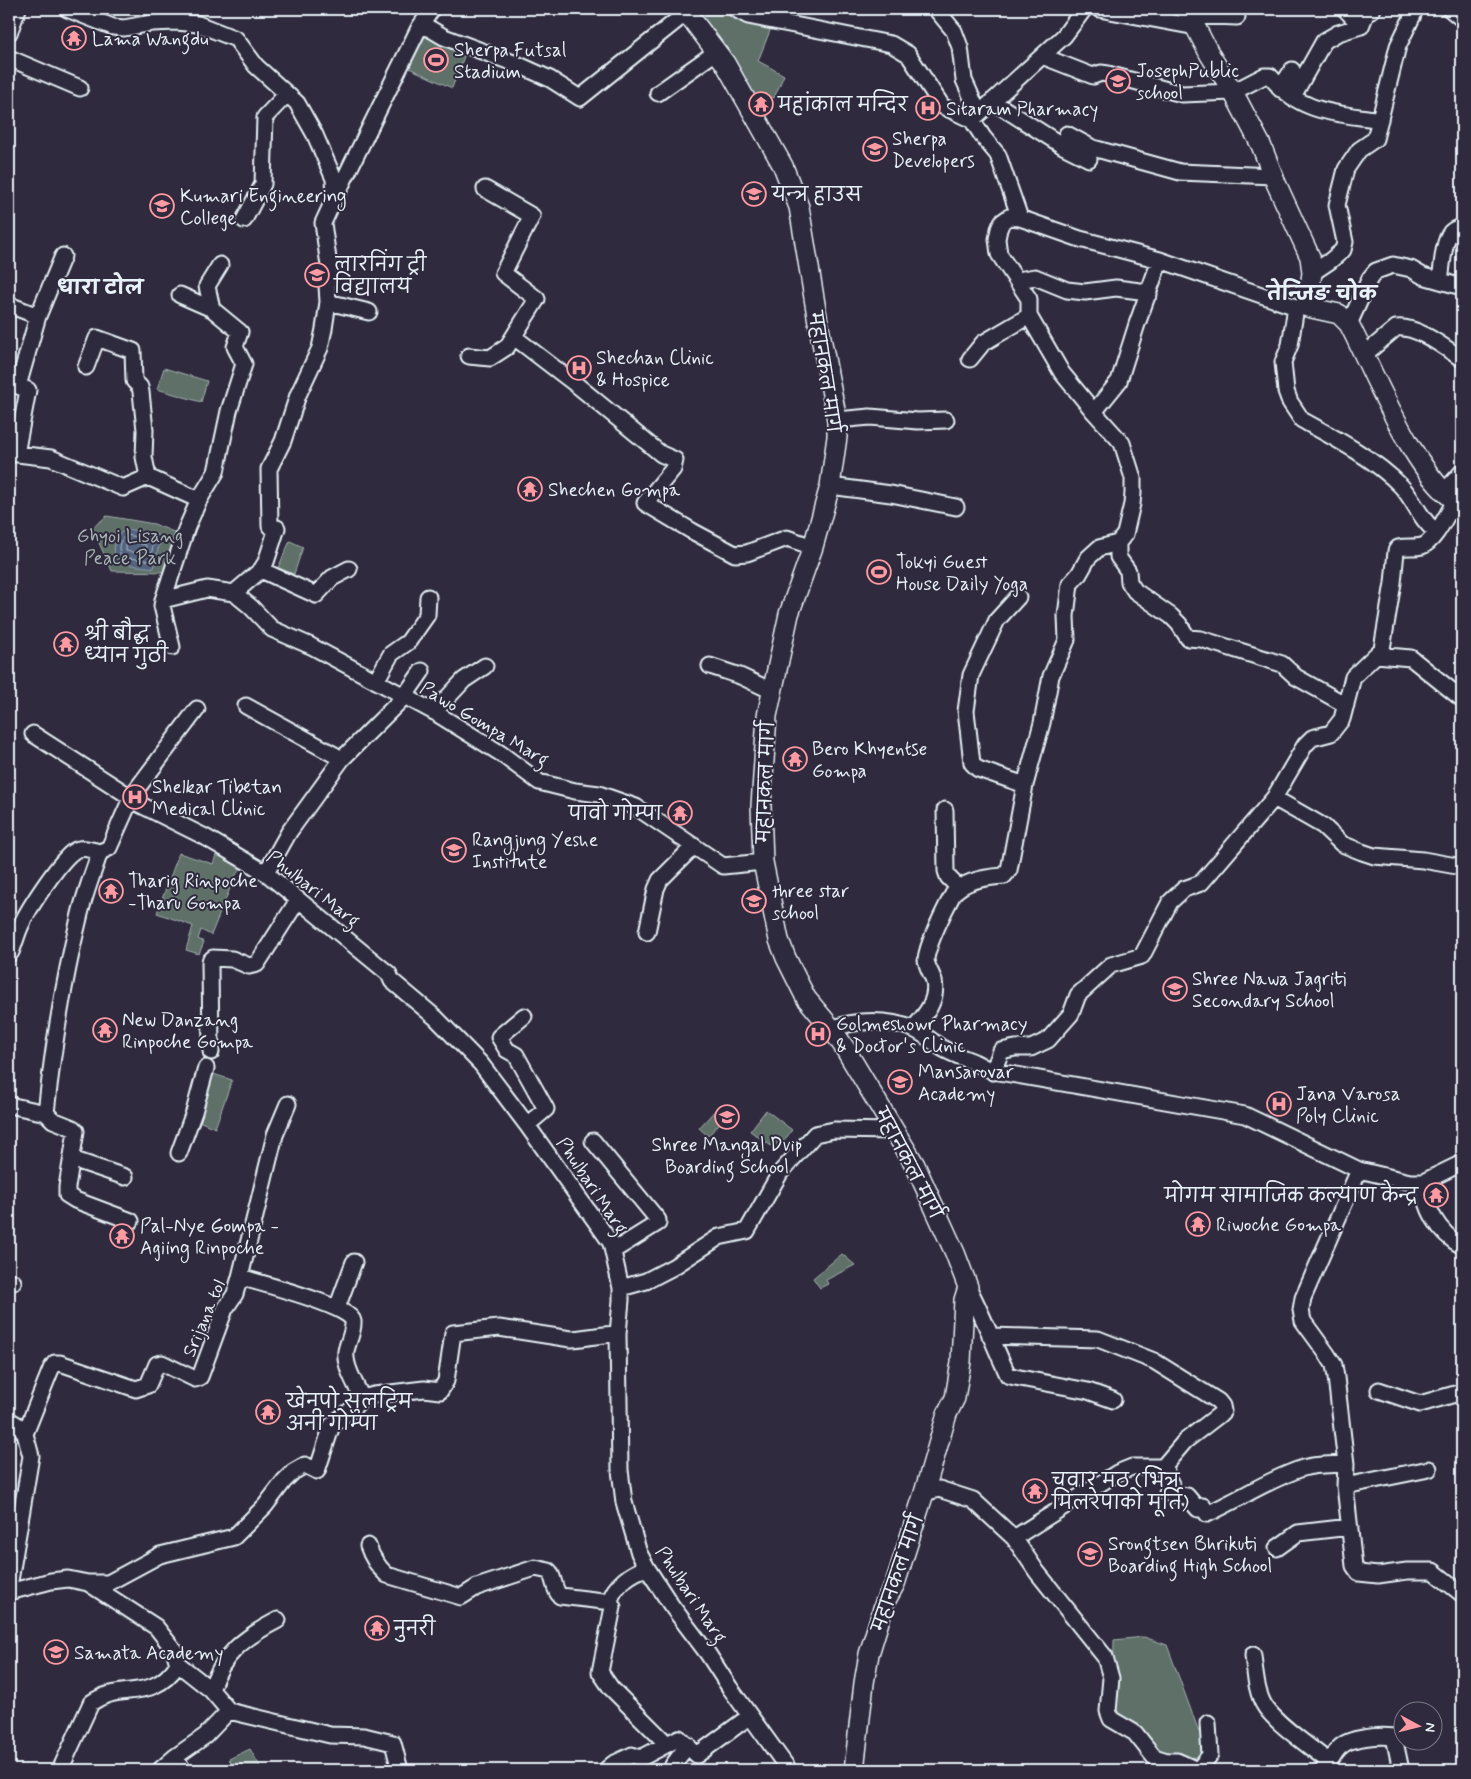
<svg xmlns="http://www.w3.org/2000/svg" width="1471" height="1779" font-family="Mynerve,'Playpen Sans Deva',sans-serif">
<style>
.green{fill:#5e6f67;stroke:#a3b0b0}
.water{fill:#53647e;stroke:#8f9caf}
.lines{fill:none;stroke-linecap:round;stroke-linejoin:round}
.shore{stroke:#acb9c7;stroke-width:1}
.minor-casing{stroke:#e8f1f8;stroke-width:19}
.major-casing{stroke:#e8f1f8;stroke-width:22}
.minor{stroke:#2f2a3d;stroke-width:15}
.major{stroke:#2f2a3d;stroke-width:19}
.labels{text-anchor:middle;stroke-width:4;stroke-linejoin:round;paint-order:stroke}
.poi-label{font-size:19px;fill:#e8f1f8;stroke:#2f2a3d;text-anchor:start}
.street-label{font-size:19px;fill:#e8f1f8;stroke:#2f2a3d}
.park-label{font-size:19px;fill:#aab6b7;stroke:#2f2a3d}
.neighbourhood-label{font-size:20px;font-weight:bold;fill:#e8f1f8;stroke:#2f2a3d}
</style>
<rect width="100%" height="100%" fill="#2f2a3d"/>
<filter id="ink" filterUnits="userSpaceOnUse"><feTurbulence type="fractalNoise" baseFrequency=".02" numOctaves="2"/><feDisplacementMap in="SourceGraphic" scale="10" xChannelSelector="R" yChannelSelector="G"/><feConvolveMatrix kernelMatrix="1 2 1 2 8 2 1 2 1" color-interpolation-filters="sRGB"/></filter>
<g filter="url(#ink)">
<path class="green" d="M687,9H732L773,23L758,61L784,75L774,98L764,94L745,97Z
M422,35L465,54L452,88L407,67Z
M164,368L207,381L201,402L157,389Z
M107,516L154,524L181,535L170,572L112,571L92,528Z
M290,541L303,547L294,574L278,568Z
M179,853L213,864L216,855L228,859L242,867L235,876L211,935L201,930L198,939L204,942L199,954L186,950L193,926L157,913Z
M210,1073L232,1080L215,1128L194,1119Z
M719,1106L728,1114L708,1136L699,1128Z
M766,1110L792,1130L777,1150L750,1131Z
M842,1254L855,1265L826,1280L828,1284L820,1288L813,1278Z
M1144,1637L1167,1645L1209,1759L1167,1755L1113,1715L1114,1640Z
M250,1749L262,1770H234L229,1759Z"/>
<path class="water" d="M127,529L161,536L154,568C137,565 110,567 115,544C116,536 120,533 127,529Z"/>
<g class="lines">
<path class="shore" d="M127,535L154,540L150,561L123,557C116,551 119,539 127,535Z
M129,541L146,545L145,554L126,551V543Z"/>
<g class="minor-casing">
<path id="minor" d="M67,9L113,27L124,28L152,23L176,22L198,24L236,39L256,66L297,103L315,135L334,179L335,197L323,223L329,266L327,286L328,302L324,329L320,348L298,395L283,441L269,469L270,526L277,528L266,562L261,570L234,593L207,589L163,600
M735,9L748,16L891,44L908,54L942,106L972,120L983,137L998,155L1020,218
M936,9L954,31L960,47L964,80L976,107L984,109
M1099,9L1196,27
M1345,9L1361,26
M1450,9L1462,19
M1189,15L1237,17
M422,24L444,37L519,65L550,79L580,98L686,13
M9,33L18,9
M1042,56L1093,76L1101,73L1108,74L1182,94L1233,92L1264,76H1270C1300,114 1337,113 1380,120
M9,58L80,88
M1280,89L1292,70
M658,93L716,52
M1292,98L1324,41L1338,33L1361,26L1366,14L1373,9
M992,101L1063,146L1067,134L1093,148L1180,172L1273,176
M972,120L1064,36L1084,9
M1063,146L1089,159
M336,196L419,28L432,9
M244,220L263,184L265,117L287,94
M1312,273L1330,261L1343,250L1345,242L1337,205L1346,169L1359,150L1375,139L1398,46L1413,15V9
M1018,280L1035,277L1067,290L1085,292L1116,288L1140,291L1149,294
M1440,281C1442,269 1443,241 1451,232C1454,229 1458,228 1462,228
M328,302L369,312
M9,305L38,316L18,386L28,390L16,454
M1296,307L1290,345L1283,362L1286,391L1290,402L1302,420C1335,438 1375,459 1401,486C1415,501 1419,518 1436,532
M1307,307H1296L1160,260L1080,239L1020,218L1009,217L1002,222L999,229L997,239L999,254L1029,299V316L1062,373L1094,412L1122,443L1133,478V493L1132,504L1125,534L1118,543V557L1128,571L1129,582L1135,591L1171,616L1179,624L1188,638L1201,639L1282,664L1296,677L1346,705
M212,309L207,286L220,265
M38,316L63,256
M1349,324L1370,278L1376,271L1393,265L1411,269L1423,276L1462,287
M514,337L578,386L661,454L675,460L673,469L645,503L692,531L735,554L747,553L787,538L813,547
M1365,354L1396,328C1417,325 1445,348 1462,359
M469,356L490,358L507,347L537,299L503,273L532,216L485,189
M970,359L983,343L1029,316
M86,367L97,338L133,351L134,381L140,387L141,392L145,430L144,457L148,477
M1094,412L1119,381L1137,324L1160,260
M837,420L870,417L918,421L946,420
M9,453L51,458L123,488L148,477L199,500
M830,486L891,494L956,507
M1444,492L1462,472
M261,570L316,595L332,578L349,569
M234,593L251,607L272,629L311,646L434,712L500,753L539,782L575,791L599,794L636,807L723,866L763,862
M172,647L162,606L163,600L187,527L199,500L216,472L229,411L244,364L235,347L240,332L212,309L180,295
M1376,655L1411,658L1462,699
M710,666L740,676L772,691
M376,681L391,654L408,642L427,615L428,597
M246,706L342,759
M434,712L464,680L485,666
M33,734L126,794L131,800L205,837L266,873L389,974L392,981L436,1018L481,1064L527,1125L611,1243L621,1288V1300L618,1334L620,1470L624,1502L639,1553L647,1568L671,1605L708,1654L730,1688L789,1770
M1025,785L1042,723L1051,676L1067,640L1066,616L1070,584L1079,574L1088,558L1099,548L1118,543
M1274,798L1323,826L1342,844L1362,852L1374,856L1423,860L1462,867
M945,810L946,871L948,877L958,887
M266,873L289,832L342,759L404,697L422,671
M647,932L656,889L660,880L694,846
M9,954L11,952C15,943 17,933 22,923C29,908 60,860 74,851C83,846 91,850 100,852L109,848L133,794L197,709
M524,1016L499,1037L507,1050L516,1055L546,1109L527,1125
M832,1029C857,1019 888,1019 913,1029C923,1033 933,1042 942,1048C952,1054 964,1058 974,1062C983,1066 990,1072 999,1072L1245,1115L1359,1170L1410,1182H1423L1462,1163
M913,1029C925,1015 938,1001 934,981C932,974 926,966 926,959C928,943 945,909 953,894C964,880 987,877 1004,876L1009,870L1025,785L978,769L972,763L966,711L971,675L997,620L1018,597
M211,1052L210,961L213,958L232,959L249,966L257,964L298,900
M993,1072L1001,1051L1015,1048H1031L1048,1040L1071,1014L1078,995L1111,965L1142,956L1170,902L1184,889L1201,883L1208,875L1274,798L1305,745L1312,738L1331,733L1342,719L1353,677L1382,649L1393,583L1396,551L1398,548C1406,546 1415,548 1422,546C1435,542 1448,512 1455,501
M9,1105L46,1113L53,1120L73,1128L76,1131L67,1187V1195L75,1200L131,1221
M46,1113C53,1047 64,979 80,914C85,893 93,873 100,852
M593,1141L658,1220V1223L613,1251
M179,1153L194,1112L206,1068
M72,1159L125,1177
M1359,1170L1303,1298L1301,1310L1303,1321L1327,1354L1334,1365L1336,1377L1346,1464L1345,1486L1354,1566L1359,1573L1378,1575L1407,1571H1433L1462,1594
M1423,1182C1425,1208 1438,1233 1462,1246
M240,1277L275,1135L288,1104
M9,1281L13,1282
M968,1287C983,1315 994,1346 1008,1375L1015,1377L1088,1391L1113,1400
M621,1288L646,1281L673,1267L719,1237L747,1231L780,1173L815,1134L834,1130L893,1131
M337,1308L354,1262
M990,1336L1098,1339L1154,1361L1218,1401L1222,1406L1223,1411L1219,1415L1185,1441L1163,1467
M1379,1390L1420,1404L1462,1392
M9,1420L19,1426L25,1434L31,1456L9,1587
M25,1434L51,1369L55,1363H60L136,1389L148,1385L157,1364L162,1363L195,1379L200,1377L225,1309L235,1294L240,1277C256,1282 351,1306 353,1321C354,1331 348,1341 346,1351C344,1366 356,1385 362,1398
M1345,1486L1429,1469
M924,1493L939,1489L973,1500L1014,1538L1037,1572L1105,1657L1111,1678L1108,1711L1111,1719L1135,1733L1154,1757L1167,1761H1177L1197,1770
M1014,1538L1117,1473L1132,1467H1163L1166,1471L1167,1481L1171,1484L1167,1493L1187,1496L1198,1509L1203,1506L1207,1514C1240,1499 1269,1479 1303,1468C1315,1464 1333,1465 1346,1464
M368,1546C372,1558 377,1566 387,1575L461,1597L477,1587L535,1568L549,1571C555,1579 553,1589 560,1596L603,1601H610C614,1585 632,1572 647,1568
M1277,1548L1298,1533L1350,1527
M88,1583L156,1627L174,1650L178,1664L211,1690L229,1711L330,1735L364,1736L393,1743L400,1770
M9,1592L51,1581L68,1579L88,1583H108L160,1555L234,1537L265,1506L284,1481L293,1472L305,1465L317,1471L332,1425L351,1410L362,1398L374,1395L424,1389L440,1391L446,1381L453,1333L499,1328L571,1339C587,1338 602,1334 618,1334
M610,1601L613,1607L600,1672L611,1688L667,1744
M1253,1655C1255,1672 1256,1694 1266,1708C1280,1727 1311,1747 1329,1762L1323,1770
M211,1690C222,1654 245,1637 278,1620
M175,1757L183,1770
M1329,1762C1332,1758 1335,1752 1339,1748C1349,1737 1380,1735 1394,1737L1401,1770
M60,1770L91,1703C121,1681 152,1704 178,1664
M160,1770L175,1757L205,1736L229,1711
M606,1770L613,1764L632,1755L641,1758L679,1738L697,1755L750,1716
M675,1770L673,1765L688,1745
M1198,1770L1210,1755L1208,1723"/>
</g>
<g class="major-casing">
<path id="major" d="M684,9L725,63L783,166L799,207L818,322L837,420V437L830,486L813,547L789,614L767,716L761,806L763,862L779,940L786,958L806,998L832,1029L844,1047L915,1165L955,1253L968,1287L964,1300L961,1362L955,1398L947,1414L924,1493L895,1584L885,1602L869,1654L864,1683L854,1770
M1186,9L1210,55L1233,92L1261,145L1276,183L1310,257L1312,273L1307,307L1339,314L1349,324C1374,372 1416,481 1462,505"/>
</g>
<use href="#minor" class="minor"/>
<use href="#major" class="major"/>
</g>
</g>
<defs>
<g id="temple-ring" transform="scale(1.25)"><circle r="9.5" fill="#2f2a3d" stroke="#ff9aa2" stroke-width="1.5"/><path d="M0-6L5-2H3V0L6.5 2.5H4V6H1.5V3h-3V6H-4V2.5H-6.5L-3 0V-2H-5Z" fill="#ff9aa2"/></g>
<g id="stadium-ring" transform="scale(1.25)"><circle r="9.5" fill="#2f2a3d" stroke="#ff9aa2" stroke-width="1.5"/><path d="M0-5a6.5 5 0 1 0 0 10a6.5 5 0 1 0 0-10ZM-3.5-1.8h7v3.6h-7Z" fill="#ff9aa2"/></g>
<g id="school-ring" transform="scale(1.25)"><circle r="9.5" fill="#2f2a3d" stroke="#ff9aa2" stroke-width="1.5"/><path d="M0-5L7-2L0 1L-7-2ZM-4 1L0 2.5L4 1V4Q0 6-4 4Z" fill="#ff9aa2"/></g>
<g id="hospital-ring" transform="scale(1.25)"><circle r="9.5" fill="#2f2a3d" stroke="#ff9aa2" stroke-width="1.5"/><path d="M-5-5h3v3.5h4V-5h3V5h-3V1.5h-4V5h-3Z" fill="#ff9aa2"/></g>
<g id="university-ring" transform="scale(1.25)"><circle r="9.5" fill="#2f2a3d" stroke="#ff9aa2" stroke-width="1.5"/><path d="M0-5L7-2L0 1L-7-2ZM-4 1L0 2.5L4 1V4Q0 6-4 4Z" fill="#ff9aa2"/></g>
</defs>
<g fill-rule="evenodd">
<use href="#temple-ring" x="74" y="38"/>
<use href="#stadium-ring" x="436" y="60"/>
<use href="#school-ring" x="1118" y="81"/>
<use href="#temple-ring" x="761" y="104"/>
<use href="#hospital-ring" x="928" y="108"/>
<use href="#school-ring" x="875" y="149"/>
<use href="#school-ring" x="754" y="194"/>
<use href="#university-ring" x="162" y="206"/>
<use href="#school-ring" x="317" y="275"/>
<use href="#hospital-ring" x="579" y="368"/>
<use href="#temple-ring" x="530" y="489"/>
<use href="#stadium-ring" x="879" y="572"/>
<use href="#temple-ring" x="66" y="644"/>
<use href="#temple-ring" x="795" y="759"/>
<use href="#hospital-ring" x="135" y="797"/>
<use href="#temple-ring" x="680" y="813"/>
<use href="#university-ring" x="454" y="850"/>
<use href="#temple-ring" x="111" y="891"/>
<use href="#school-ring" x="754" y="901"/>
<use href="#school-ring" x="1175" y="989"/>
<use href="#temple-ring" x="105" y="1030"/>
<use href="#hospital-ring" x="818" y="1034"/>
<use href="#school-ring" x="900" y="1082"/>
<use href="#hospital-ring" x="1279" y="1104"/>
<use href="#school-ring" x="727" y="1117"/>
<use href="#temple-ring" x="1436" y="1195"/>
<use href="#temple-ring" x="1198" y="1224"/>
<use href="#temple-ring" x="122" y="1236"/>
<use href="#temple-ring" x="268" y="1412"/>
<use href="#temple-ring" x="1035" y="1491"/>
<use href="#school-ring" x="1090" y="1554"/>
<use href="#temple-ring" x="377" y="1628"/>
<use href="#school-ring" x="56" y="1652"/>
</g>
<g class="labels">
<g class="poi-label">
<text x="92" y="45">Lama Wangdu</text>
<text x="454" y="56">Sherpa Futsal<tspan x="454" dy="22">Stadium</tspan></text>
<text x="1136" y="77">JosephPublic<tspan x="1136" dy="22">school</tspan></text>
<text x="778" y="111">महांकाल मन्दिर</text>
<text x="946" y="115">Sitaram Pharmacy</text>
<text x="892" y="145">Sherpa<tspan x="892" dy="22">Developers</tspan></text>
<text x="772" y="201">यन्त्र हाउस</text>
<text x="180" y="202">Kumari Engineering<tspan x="180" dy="22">College</tspan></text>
<text x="334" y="271">लारनिंग ट्री<tspan x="334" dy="22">विद्यालय</tspan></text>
<text x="596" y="364">Shechan Clinic<tspan x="596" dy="22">&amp; Hospice</tspan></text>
<text x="548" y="496">Shechen Gompa</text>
<text x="896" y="568">Tokyi Guest<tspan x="896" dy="22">House Daily Yoga</tspan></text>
<text x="84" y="640">श्री बौद्ध<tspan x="84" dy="22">ध्यान गुठी</tspan></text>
<text x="812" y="755">Bero Khyentse<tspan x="812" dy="22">Gompa</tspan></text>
<text x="152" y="793">Shelkar Tibetan<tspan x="152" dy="22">Medical Clinic</tspan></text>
<text x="662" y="820" text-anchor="end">पावो गोम्पा</text>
<text x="472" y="846">Rangjung Yeshe<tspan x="472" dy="22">Institute</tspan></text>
<text x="128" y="887">Tharig Rinpoche<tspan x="128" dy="22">-Tharu Gompa</tspan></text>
<text x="772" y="897">three star<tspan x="772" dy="22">school</tspan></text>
<text x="1192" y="985">Shree Nawa Jagriti<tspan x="1192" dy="22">Secondary School</tspan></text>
<text x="122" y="1026">New Danzang<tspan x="122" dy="22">Rinpoche Gompa</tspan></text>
<text x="836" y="1030">Golmeshowr Pharmacy<tspan x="836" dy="22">&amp; Doctor's Clinic</tspan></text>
<text x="918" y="1078">Mansarovar<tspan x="918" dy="22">Academy</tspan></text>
<text x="1296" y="1100">Jana Varosa<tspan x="1296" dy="22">Poly Clinic</tspan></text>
<text x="727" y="1151" text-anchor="middle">Shree Mangal Dvip<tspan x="727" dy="22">Boarding School</tspan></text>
<text x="1418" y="1202" text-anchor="end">मोगम सामाजिक कल्याण केन्द्र</text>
<text x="1216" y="1231">Riwoche Gompa</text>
<text x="140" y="1232">Pal-Nye Gompa -<tspan x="140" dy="22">Agiing Rinpoche</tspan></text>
<text x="286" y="1408">खेनपो सुलट्रिम<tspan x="286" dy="22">अनी गोम्पा</tspan></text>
<text x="1052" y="1487">चुवार मठ (भित्र<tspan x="1052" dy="22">मिलरेपाको मूर्ति)</tspan></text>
<text x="1108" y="1550">Srongtsen Bhrikuti<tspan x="1108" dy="22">Boarding High School</tspan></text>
<text x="394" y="1635">नुनरी</text>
<text x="74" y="1659">Samata Academy</text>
</g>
<g class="street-label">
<text transform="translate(825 372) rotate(81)" y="7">महानकल मार्ग</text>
<text transform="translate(485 723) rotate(31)" y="7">Pawo Gompa Marg</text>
<text transform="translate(765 782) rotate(-88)" y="7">महानकल मार्ग</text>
<text transform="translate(314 888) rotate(38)" y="7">Phulbari Marg</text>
<text transform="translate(909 1163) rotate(62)" y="7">महानकल मार्ग</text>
<text transform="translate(593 1185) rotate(56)" y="7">Phulbari Marg</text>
<text transform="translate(203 1318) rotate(-67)" y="7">Srijana tol</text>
<text transform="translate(897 1573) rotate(-71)" y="7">महानकल मार्ग</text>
<text transform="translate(692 1594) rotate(56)" y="7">Phulbari Marg</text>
</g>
<g class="park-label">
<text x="130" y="542">Ghyoi Lisang<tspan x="130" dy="22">Peace Park</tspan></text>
</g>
<g class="neighbourhood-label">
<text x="100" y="294">धारा टोल</text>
<text x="1322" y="300">तेन्जिङ चोक</text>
</g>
</g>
<rect width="1471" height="1779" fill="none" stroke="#2f2a3d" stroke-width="30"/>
<rect x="15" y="15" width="1441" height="1749" fill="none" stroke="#e8f1f8" stroke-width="2" filter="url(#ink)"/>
<g transform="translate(1418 1726) rotate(97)"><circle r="24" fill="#2f2a3d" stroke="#797a88"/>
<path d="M0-4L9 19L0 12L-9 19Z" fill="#ff9aa2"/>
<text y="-8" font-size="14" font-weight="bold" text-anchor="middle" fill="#e8f1f8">N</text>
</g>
</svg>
